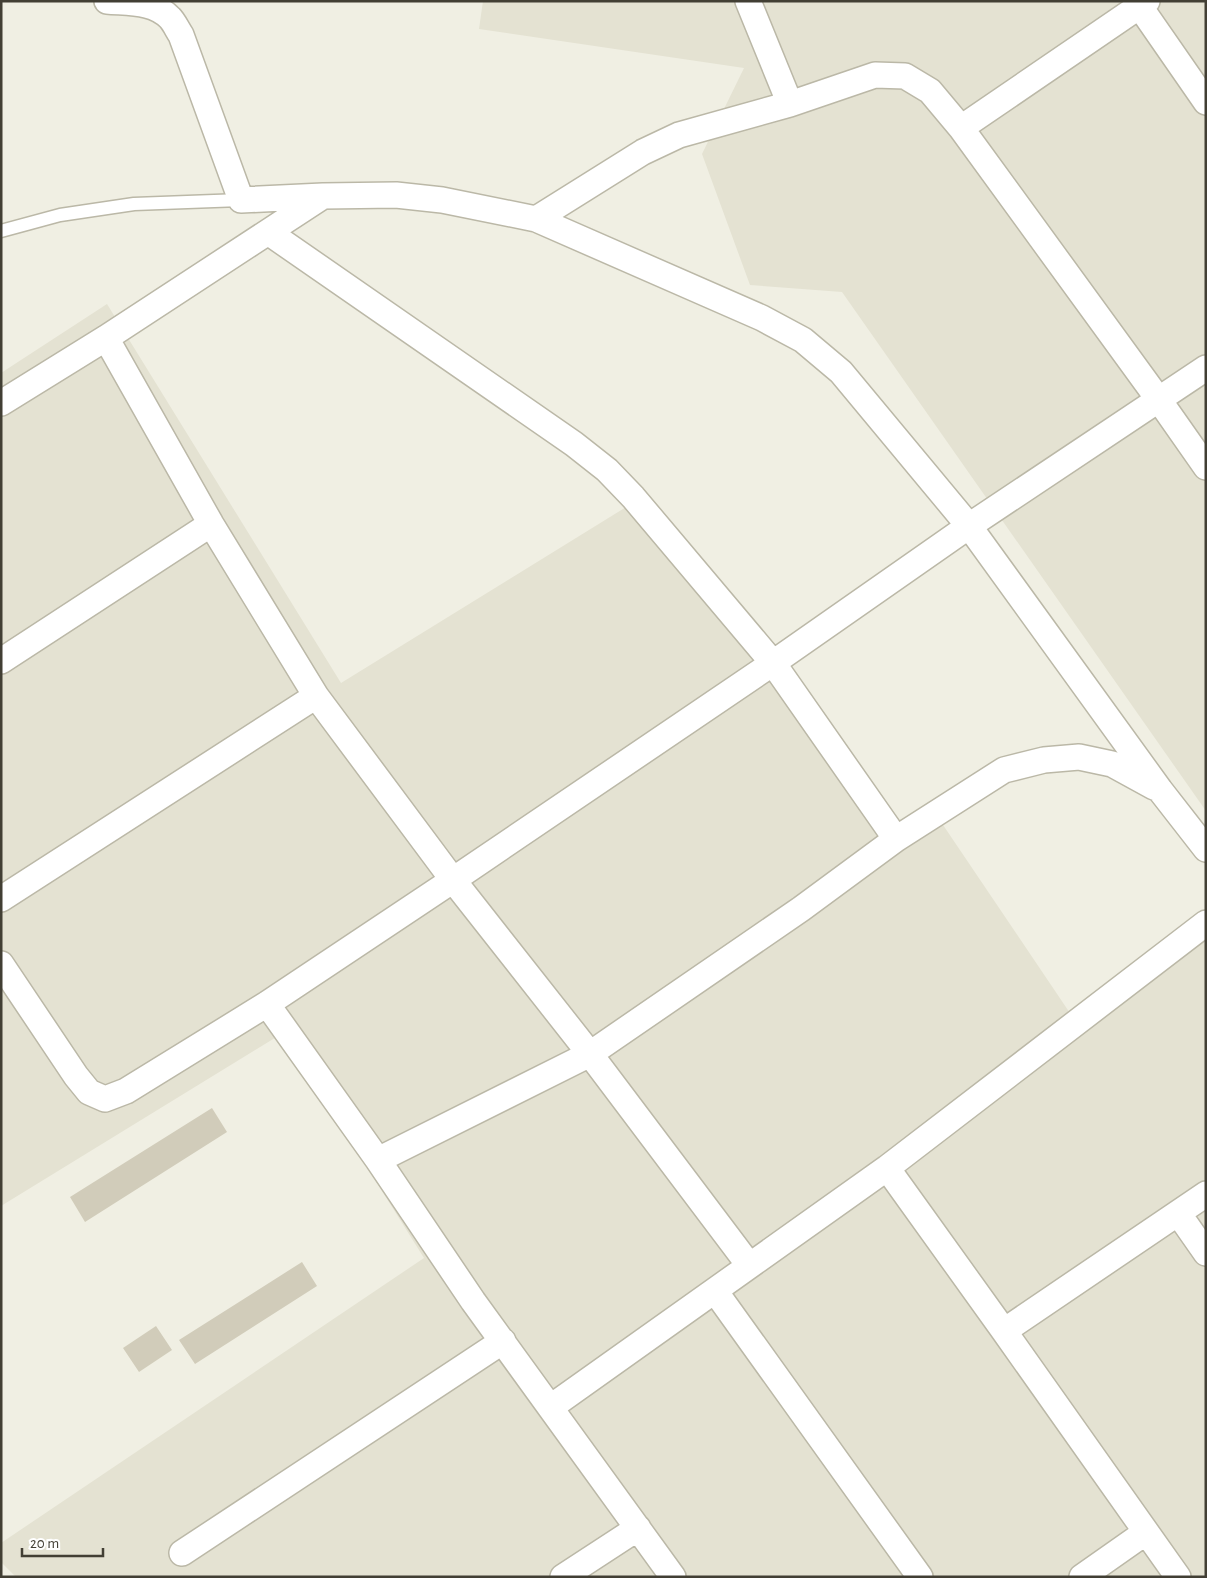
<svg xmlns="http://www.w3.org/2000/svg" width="1207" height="1578" font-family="'Alegreya Sans',sans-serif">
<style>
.residential{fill:#e4e2d2}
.building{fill:#d1ccba}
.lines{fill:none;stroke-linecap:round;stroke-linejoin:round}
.service-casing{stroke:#bbb8a7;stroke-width:15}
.minor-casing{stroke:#bbb8a7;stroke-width:28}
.service{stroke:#fff;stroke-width:12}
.minor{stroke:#fff;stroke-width:25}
</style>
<rect width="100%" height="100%" fill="#f0efe3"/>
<path class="residential" d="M483,1H1206V811L842,292L750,285L702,154L744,68L479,29Z
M107,304L341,683L644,496L889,849L939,819L1078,1025L1206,933V1577H16L1,1562V1543L424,1258L283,1033L1,1206V373Z"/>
<path class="building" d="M212,1108L227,1132L85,1222L70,1197Z
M302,1262L317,1286L195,1364L179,1340Z
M156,1326L172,1350L139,1372L123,1348Z"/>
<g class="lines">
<g class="service-casing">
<path id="service" d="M1,231L60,215L134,204L241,200"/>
</g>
<g class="minor-casing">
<path id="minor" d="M107,1C129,3 154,1 170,18C174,22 177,29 181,35L241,200L323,196L396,195L442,200L536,219L762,318L803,340L841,372L969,526L1160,790L1206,849
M748,1L790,104
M1136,1L1206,102
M961,128L1147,1
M536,219L643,152L679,135L790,104L875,75L905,76L930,91L961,128L1159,400L1206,467
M268,232L574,444L607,470L633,497L773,663L896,839
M106,338L211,524L316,696L453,880L590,1054L749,1265
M1,403L106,338L323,196
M1,661L211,524
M1,899L316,696
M1,964L76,1076L89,1092L105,1099L126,1091L267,1004L453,880L773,663L969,526L1206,368
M267,1004L378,1160L473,1301L673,1577
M378,1160L590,1054L801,909L896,839L1004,770L1044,760L1079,757L1112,764L1154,787
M887,1168L1004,1331L1178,1577
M1178,1213L1206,1253
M715,1291L920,1577
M1004,1331L1206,1194
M551,1407L887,1168L1206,923
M182,1553L503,1341
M563,1577L638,1528
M1082,1577L1146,1532"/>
</g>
<use href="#service" class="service"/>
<use href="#minor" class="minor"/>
</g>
<rect width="1207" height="1578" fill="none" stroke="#423f34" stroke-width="5"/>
<path d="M22 1548v8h81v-8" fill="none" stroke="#423f34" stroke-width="2.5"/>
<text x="30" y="1548" font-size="15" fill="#423f34" stroke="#ffffff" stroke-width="4" paint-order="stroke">20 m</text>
</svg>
